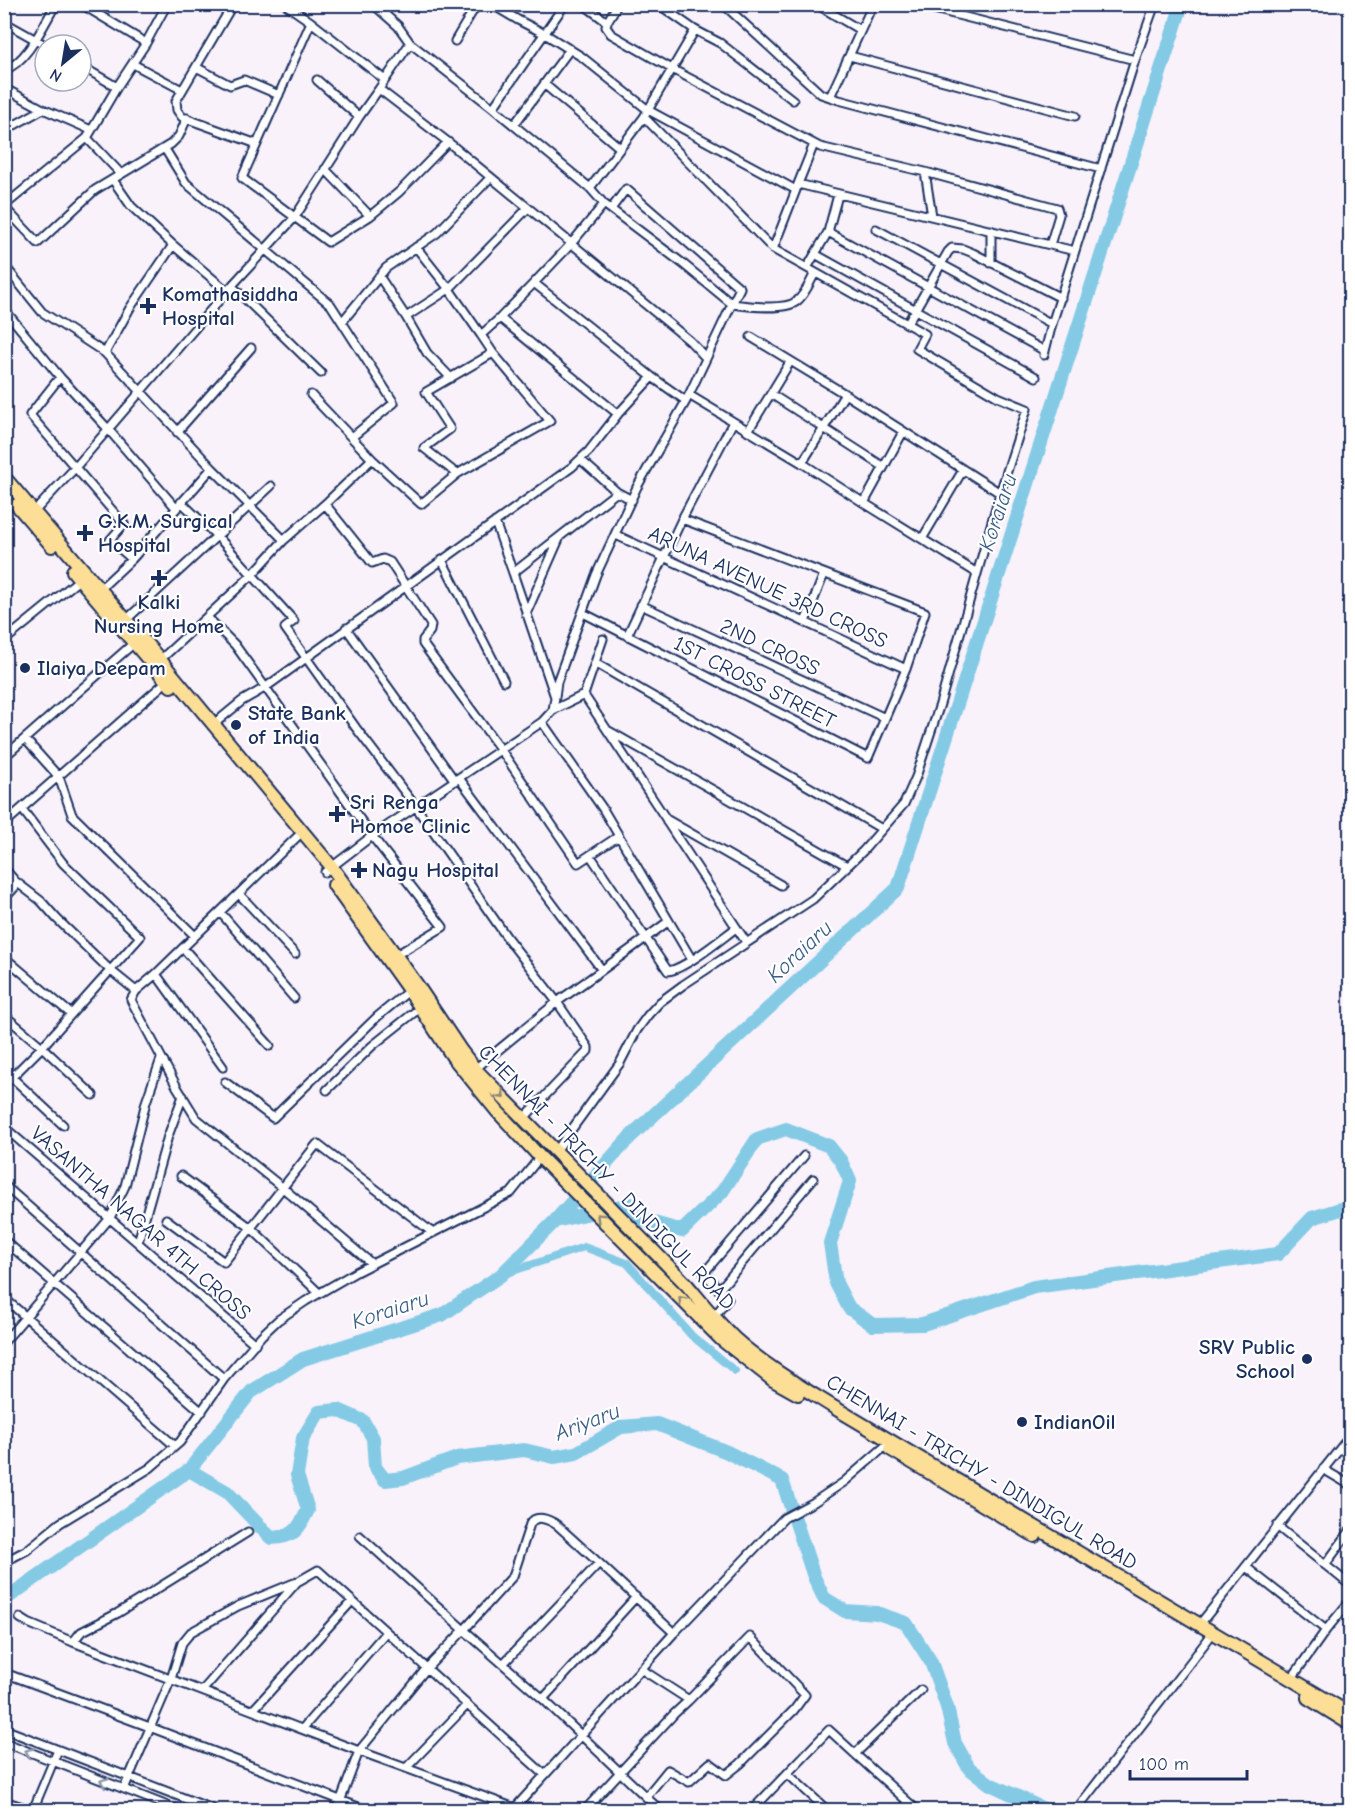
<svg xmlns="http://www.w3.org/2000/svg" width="1355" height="1815" font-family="'Comic Neue',sans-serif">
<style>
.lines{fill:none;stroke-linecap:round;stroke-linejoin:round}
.canal{stroke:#84cae5;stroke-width:8}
.river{stroke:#84cae5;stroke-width:14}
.minor-casing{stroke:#1b2f5e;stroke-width:11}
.trunk-casing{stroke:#1b2f5e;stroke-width:16}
.minor{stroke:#fff;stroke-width:7}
.trunk{stroke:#fcde96;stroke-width:12}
.oneway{stroke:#8c867a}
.oneway2{stroke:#8d97ae}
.poi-dot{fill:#1b2f5e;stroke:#fff;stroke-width:2}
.labels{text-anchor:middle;stroke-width:4.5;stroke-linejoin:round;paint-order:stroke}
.poi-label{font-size:21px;font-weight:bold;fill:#1b2f5e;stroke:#fff;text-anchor:start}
.street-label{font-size:21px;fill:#1b2f5e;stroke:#fff}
.water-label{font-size:22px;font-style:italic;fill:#3a5e86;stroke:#fff}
</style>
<rect width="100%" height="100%" fill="#f9f2fb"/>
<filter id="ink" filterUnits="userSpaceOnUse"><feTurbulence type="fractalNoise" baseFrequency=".0167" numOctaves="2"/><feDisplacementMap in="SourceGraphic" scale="12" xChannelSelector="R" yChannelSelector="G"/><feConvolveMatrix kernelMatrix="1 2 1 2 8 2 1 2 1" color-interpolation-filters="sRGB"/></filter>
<g filter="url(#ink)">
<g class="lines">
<path class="canal" d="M501,1275L584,1247L627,1263L692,1336L735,1371"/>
<path class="river" d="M555,1221L630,1204L640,1219L682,1231L722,1192L757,1139L786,1129L829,1146L841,1161L850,1181L830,1243L836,1283L849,1308L873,1325L923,1324L1034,1287L1278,1254L1312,1218L1350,1206
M189,1470L227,1492L271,1538C295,1537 298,1530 308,1510L297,1475L303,1438L319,1412L338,1410L363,1421L373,1438L375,1467L385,1480L403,1478L457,1458L524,1450L554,1457L576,1453L621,1427L657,1424L727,1452L782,1480L814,1577L824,1598L845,1611L877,1613L906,1623L931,1662L947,1707L955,1743L969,1768L990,1784L1046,1810
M4,1600L189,1470L251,1392L303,1359L442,1315L501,1275L555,1221L630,1137L898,888L1182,4"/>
<g class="minor-casing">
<path id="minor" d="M81,4L146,43
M233,4L176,101L177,110L182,117L257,144
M285,4L311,22L385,80
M373,4L398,26L410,43L493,108L590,188L604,204L682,263L732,304L686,401L637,487L596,575L557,682L555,697
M491,4L518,20L545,34L582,57L648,110L796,190L798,184L1075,251
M583,4L607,22L618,4
M658,4L695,30L720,43L793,100
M723,4L821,94L839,100L1101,169
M816,4L860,30
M914,4L1135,60
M384,13L392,4
M4,22L45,45
M311,22L242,178L328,242L370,216L399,192L448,142
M607,22L606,27L611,34L672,69L820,147L925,172L1057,208L1059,215L1050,245
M455,41L477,4
M410,43L379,89L448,142L690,341L706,358
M850,56L1075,116
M133,64L182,90
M81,66L117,87
M196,67L230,85L244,80L279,95
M4,70C27,63 44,24 56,4
M317,80L359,117
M544,84L620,148
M4,88L43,109L91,130
M830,97L873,4
M493,108L565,4
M514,125L570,49
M4,131L43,109
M87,138L121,174
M165,149L186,183L331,305L394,403L352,437
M325,169L370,216
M925,172L932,216
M113,180L131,206L173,245L227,291
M798,184L814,144
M590,188L644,117L695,30
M604,204L571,244L534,283L652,377L686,401
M4,206L87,138L117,87L146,43L167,4
M4,207L38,243L95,190L171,144L179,136L187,118
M528,208L449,289L481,335L500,318L534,283
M611,209L626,189L740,288L732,304C747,306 785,311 797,301C805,295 810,282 815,273
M876,229L1052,324
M828,232L1045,351
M773,249L796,190
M815,254L828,232L838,195
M991,263V230
M4,265L42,312L105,353L212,468L284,540
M807,268L815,254L1036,377
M379,276L406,317L427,353L451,378
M232,286L321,373
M4,309L60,377L30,415L124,524L110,540L132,559
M406,317L449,289L416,247
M500,318L618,414
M342,322L386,268L437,233L490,178
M907,324L948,252L952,248L963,249L973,253L1061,298
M481,335L493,353L550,421L457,474L424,448L450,429L426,392L493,353
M751,337L845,394L1000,493
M105,353L130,308L173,245
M1044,355L1052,324L1135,60L1155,4
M60,377L108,429L176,508
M771,394L884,467
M311,395L372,459L421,504L457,474
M689,395L802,463L864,503L977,573
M748,431L790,362
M177,432L251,348
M581,460L617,492
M802,463L845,394
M181,502L218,537L294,621L285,628L356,728L416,807L508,939L557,1002L602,970L459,778
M864,503L903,432
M325,504L372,563L383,559L390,562L431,625L430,631L423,640V644L501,750L578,863L619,836
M32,514L74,469L227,291L295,217L359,117L379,89
M495,522L513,573
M616,535L906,669
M922,539L963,470
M442,560L504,681
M100,589L132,559L212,468
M641,605L885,718
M583,613L868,758L906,669L925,612L682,519
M526,614L559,539
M207,617L235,645L372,836L443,927L396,955
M126,620L271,486
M805,622L824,574
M346,628L455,781
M627,636L682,519L733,422
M4,641L80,579
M160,660L252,575L284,540L325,504L372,459
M595,663L882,829
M584,695L666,819L781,885
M553,710L584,695L603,639
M542,722L603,809L692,960
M214,724L242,701L266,687L572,467L589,451L618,414L652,377
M609,731L847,866
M25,739L59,777L72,815L195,936
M4,757L134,643
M667,822L746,942
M4,824L167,681
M297,837L156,974L136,991L131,1000L177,1087L196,1118L283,1188L372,1264
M590,855L668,971C685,969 721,939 736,928
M4,868L15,881L41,901L57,919L110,970L136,991
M325,872L372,836L542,722L553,710L555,697L513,573L617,492L632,500
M239,894L295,954
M4,899L15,887V881
M220,912L294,998
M183,948L270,1046
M4,957L71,1014
M602,970L669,921
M156,974L223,1067
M4,1015L42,1047L93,1095
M475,1069L557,1002L588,1047V1051L524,1118
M4,1070L63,1125
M225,1082L273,1118L377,1017L411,989
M4,1085L42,1047L140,937L63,863L22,809
M327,1090L372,1046L421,1007
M4,1127L255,1344
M556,1151L620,1063L637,1030L648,1015L660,1002L683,985L813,899L863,851L904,804L916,777L940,704L1000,493L1027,409L998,397L917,349L925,334L773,249L644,117
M181,1176L251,1228L319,1293
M4,1185L224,1379
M166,1219L224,1262L317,1144L433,1233
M4,1240L202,1412
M138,1242L168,1136L183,1096
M719,1290L813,1179
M4,1298L175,1446
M713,1318L728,1299L704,1273L804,1156
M4,1342L110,1218L125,1186L146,1102L161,1059
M1323,1469L1350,1485
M1277,1526L1350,1585
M360,1536L464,1630L513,1576L530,1524C536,1514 548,1519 557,1525L599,1563
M4,1562L27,1550L60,1523L150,1468L180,1442L224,1379L262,1335L278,1320L306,1301L356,1272L511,1193L540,1157
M1325,1565L1350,1531
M1246,1567L1326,1630
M20,1618L28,1623L73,1642L359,1751L515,1808
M1200,1624L1350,1436
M73,1642L81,1632L118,1613L248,1532
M641,1669L689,1700L750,1637L805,1695L794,1710L740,1764L726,1775L710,1763L689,1782L668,1770L646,1797L543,1699L503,1664L599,1563L674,1633
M10,1675L147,1726L366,1810
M1292,1678L1326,1630L1350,1601
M202,1691L297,1582L318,1570L545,1775
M543,1699L636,1597
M253,1710L352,1601
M303,1728L386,1632
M4,1729L215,1810
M4,1742L178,1810
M855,1754L917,1810
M406,1768L467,1705
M788,1774L827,1810
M124,1789L171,1679L182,1643L191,1632L238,1606L294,1583
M646,1797L659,1809L657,1810
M4,1801L32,1810
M33,1810L58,1750
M337,1810L359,1751L426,1669L464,1630L503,1664
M513,1810L674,1633L784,1518L814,1502L844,1482L889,1443
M585,1810L674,1714L689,1700
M752,1810L829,1730L855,1754L921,1690
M1076,1810L1209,1638"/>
</g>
<g class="trunk-casing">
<path id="trunk" d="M4,477L160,660L331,866L417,985L461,1051L475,1069L687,1285C703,1304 718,1323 736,1340C765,1366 803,1388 835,1408L1350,1714
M17,505L52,546
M73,571L171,686
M334,885L409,990L453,1057L497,1111L540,1157L722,1340L773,1380L798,1394
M890,1449L1035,1536
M1308,1698L1350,1724"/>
</g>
<use href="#minor" class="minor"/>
<use href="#trunk" class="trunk"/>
</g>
<defs><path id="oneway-chevron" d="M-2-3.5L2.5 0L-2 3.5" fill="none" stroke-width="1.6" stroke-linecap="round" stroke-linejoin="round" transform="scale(1.5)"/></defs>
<g class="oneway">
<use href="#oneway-chevron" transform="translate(501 1095) rotate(46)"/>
<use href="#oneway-chevron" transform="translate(600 1217) rotate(-135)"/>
<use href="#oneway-chevron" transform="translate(682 1300) rotate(-133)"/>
</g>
<g class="oneway2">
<use href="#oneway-chevron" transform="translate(29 1752) rotate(-158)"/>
<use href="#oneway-chevron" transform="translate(104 1782) rotate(-159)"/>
</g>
</g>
<g class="poi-dot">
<path d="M145 297h6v6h6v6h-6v6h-6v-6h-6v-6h6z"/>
<path d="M82 524h6v6h6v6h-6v6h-6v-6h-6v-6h6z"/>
<path d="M156 569h6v6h6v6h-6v6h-6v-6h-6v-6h6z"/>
<circle cx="25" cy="668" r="6"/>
<circle cx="236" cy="725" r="6"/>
<path d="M334 805h6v6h6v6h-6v6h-6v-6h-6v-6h6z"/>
<path d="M356 861h6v6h6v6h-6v6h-6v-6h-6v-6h6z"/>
<circle cx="1307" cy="1359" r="6"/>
<circle cx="1022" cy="1422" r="6"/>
</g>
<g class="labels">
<g class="poi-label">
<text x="162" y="301">Komathasiddha<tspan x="162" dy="24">Hospital</tspan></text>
<text x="98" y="528">G.K.M. Surgical<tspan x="98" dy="24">Hospital</tspan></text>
<text x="159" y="609" text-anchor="middle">Kalki<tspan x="159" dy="24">Nursing Home</tspan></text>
<text x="37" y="675">Ilaiya Deepam</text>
<text x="248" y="720">State Bank<tspan x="248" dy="24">of India</tspan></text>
<text x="350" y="809">Sri Renga<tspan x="350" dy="24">Homoe Clinic</tspan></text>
<text x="372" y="877">Nagu Hospital</text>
<text x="1295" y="1354" text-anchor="end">SRV Public<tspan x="1295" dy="24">School</tspan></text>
<text x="1034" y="1429">IndianOil</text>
</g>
<g class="street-label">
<text transform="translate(768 587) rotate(25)" y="7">ARUNA AVENUE 3RD CROSS</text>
<text transform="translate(770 647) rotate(25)" y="7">2ND CROSS</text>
<text transform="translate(755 682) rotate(27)" y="7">1ST CROSS STREET</text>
<text transform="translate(607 1177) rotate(46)" y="7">CHENNAI - TRICHY - DINDIGUL ROAD</text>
<text transform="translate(141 1223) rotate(41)" y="7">VASANTHA NAGAR 4TH CROSS</text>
<text transform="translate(982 1472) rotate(31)" y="7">CHENNAI - TRICHY - DINDIGUL ROAD</text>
</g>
<g class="water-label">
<text transform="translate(997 512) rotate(-72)" y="8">Koraiaru</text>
<text transform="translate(799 951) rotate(-43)" y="8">Koraiaru</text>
<text transform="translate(390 1309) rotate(-18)" y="8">Koraiaru</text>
<text transform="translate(587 1421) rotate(-21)" y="8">Ariyaru</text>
</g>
</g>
<rect width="1355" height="1815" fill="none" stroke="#fff" stroke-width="24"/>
<rect x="12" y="12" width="1331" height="1791" fill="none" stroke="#1b2f5e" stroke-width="2" filter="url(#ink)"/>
<g transform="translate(63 63) rotate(210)"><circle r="28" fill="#ffffff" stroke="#a4acbf" stroke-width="1.5"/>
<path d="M0-4.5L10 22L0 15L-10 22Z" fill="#1b2f5e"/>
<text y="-9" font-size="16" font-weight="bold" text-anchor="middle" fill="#1b2f5e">N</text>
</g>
<path d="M1130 1770v9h117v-9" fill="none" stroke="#1b2f5e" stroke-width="3"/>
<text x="1139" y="1770" font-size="18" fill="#1b2f5e" stroke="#ffffff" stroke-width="4.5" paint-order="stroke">100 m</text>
</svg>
